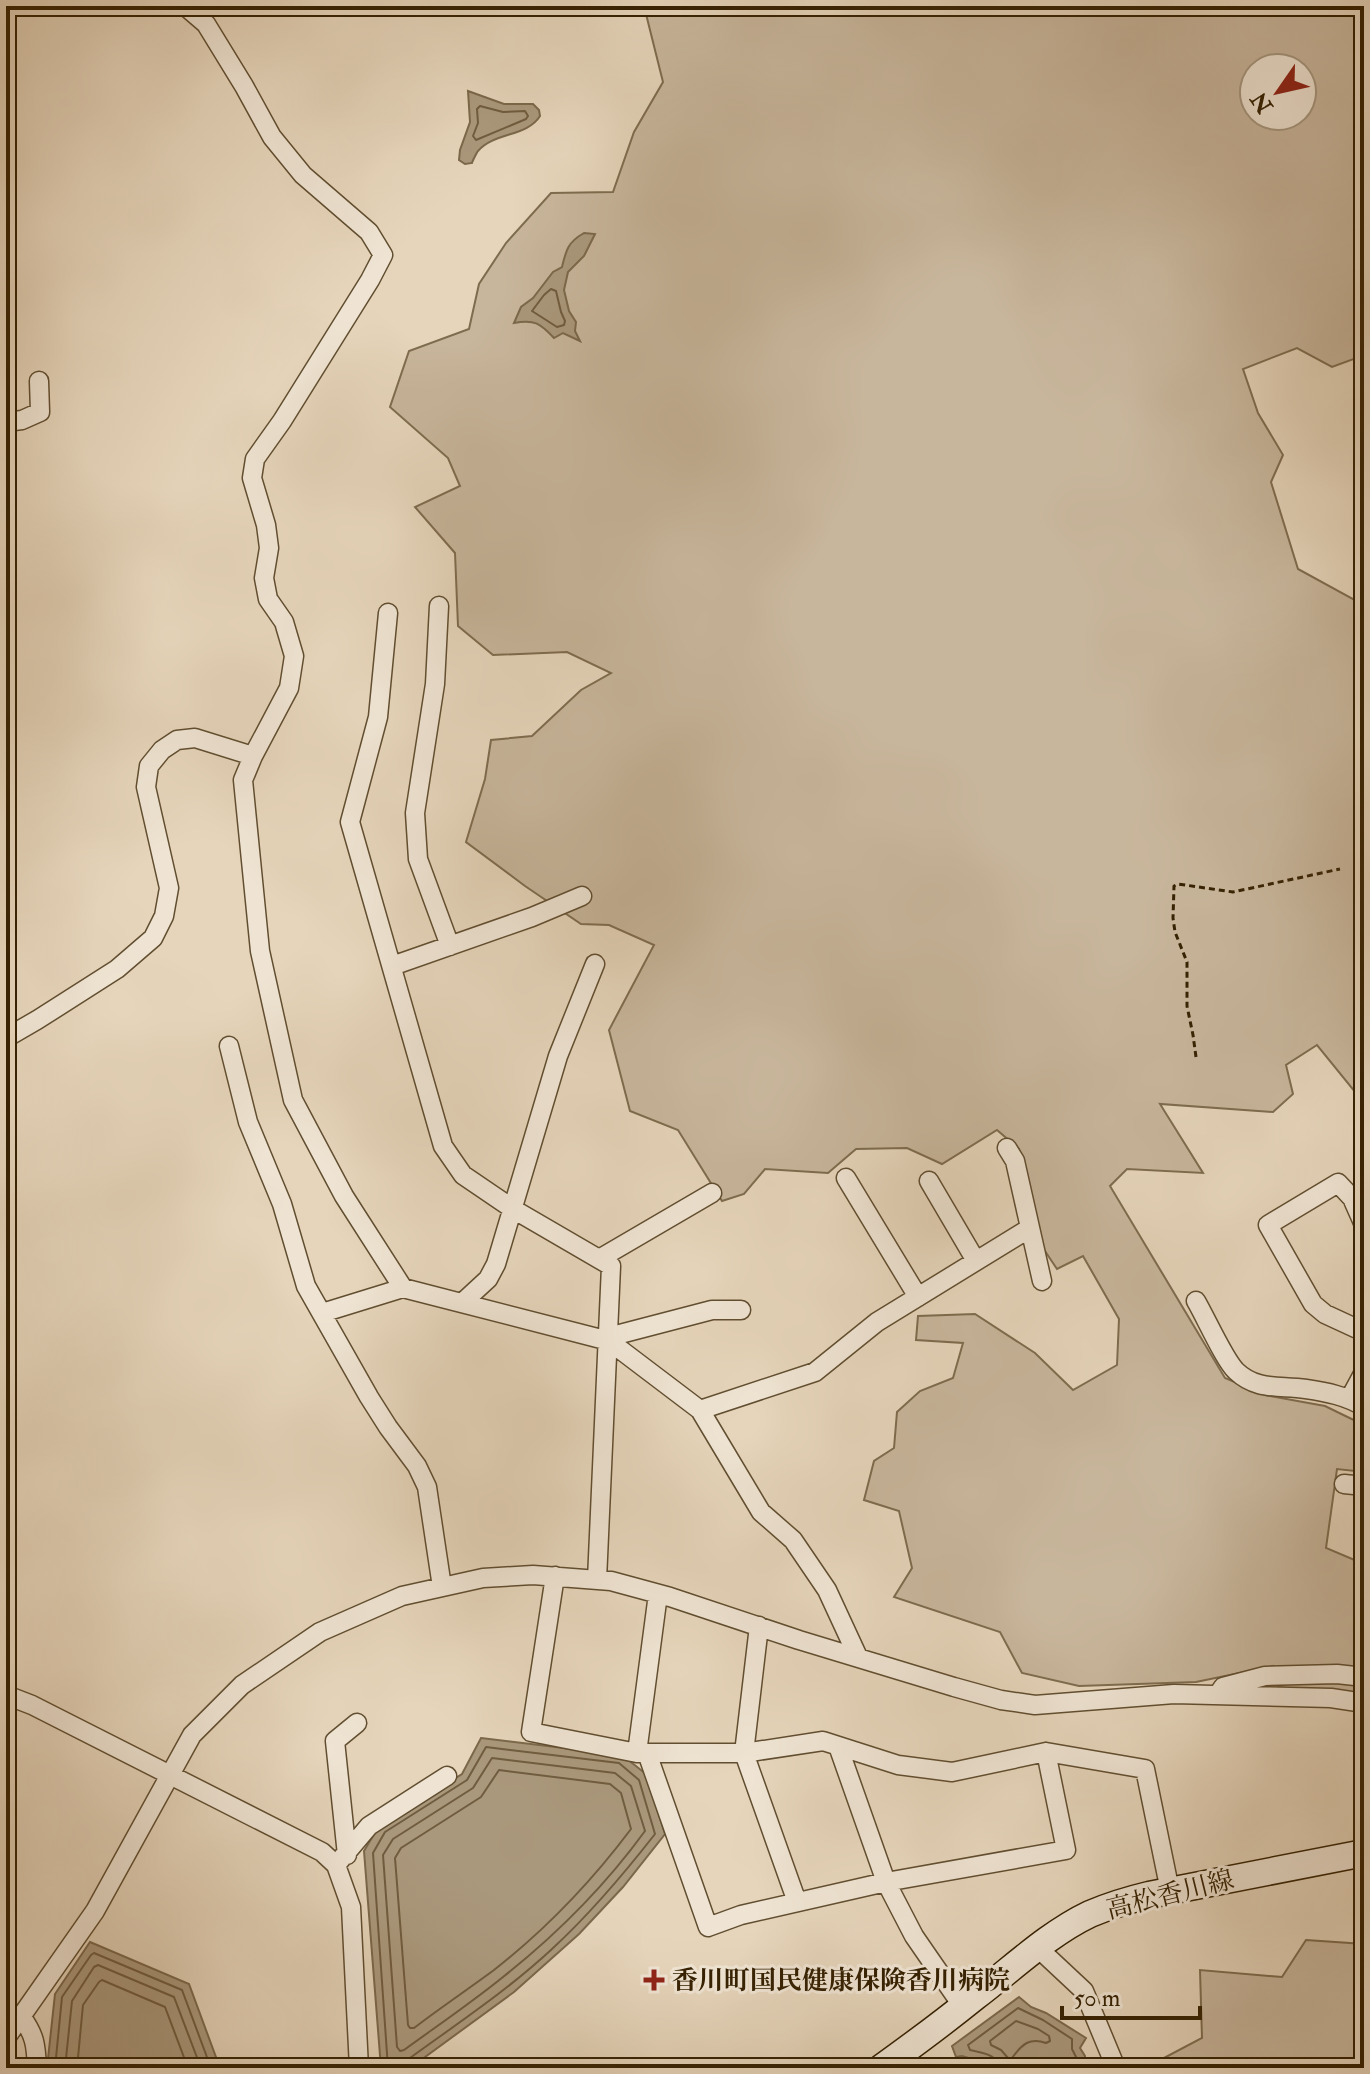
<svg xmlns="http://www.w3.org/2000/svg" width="1370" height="2074" font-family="'IM FELL Double Pica','Noto Serif JP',serif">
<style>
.green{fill:#c8b69c;stroke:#7e6c4f;stroke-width:2;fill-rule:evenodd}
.water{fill:#aa987c;stroke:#7b684b;stroke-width:2}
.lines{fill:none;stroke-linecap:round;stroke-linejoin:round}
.shore{stroke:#705c3f;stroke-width:2}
.minor-casing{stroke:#614e30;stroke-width:21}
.secondary-casing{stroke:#352102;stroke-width:29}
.path{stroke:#352102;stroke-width:3;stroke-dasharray:6 4;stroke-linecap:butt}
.minor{stroke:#efe4d3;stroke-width:18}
.secondary{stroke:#efe4d3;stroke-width:26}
.poi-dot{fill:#8f2418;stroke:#efe4d3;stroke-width:3}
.labels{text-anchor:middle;stroke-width:6;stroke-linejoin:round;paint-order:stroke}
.street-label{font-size:26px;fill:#352102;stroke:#efe4d3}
.poi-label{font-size:26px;font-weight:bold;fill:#352102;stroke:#efe4d3;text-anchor:start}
</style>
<rect width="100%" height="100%" fill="#e6d5bb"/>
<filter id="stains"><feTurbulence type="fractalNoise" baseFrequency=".0025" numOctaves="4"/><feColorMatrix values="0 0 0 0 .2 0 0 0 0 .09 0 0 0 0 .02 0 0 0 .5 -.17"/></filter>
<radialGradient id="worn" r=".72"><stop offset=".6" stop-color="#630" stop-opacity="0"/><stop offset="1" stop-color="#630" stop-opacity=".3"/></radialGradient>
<path class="green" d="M644,6H1364V354L1362,356L1332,367L1297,348L1243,369L1258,413L1283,455L1271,482L1298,569L1364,605V1103L1317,1045L1286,1065L1293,1094L1273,1112L1160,1104L1203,1173L1127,1169L1110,1186L1225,1378L1265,1395L1325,1406L1364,1425V1472L1337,1469L1326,1548L1364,1564V1697L1278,1687L1273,1666L1196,1682L1079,1686L1022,1673L1000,1632L894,1597L912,1568L899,1511L864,1500L874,1461L894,1448L897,1412L920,1391L953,1378L963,1343L916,1340L918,1316L975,1314L1035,1353L1073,1390L1117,1365L1119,1319L1083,1256L1057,1269L1035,1236L1019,1149L997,1130L942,1164L907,1148L856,1149L828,1173L765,1169L744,1194L722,1201L678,1130L630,1111L609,1030L654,945L609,925L581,924L525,886L466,842L485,779L491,740L532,736L581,690L611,673L567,652L493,655L458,626L455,553L415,507L460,486L448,458L390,407L409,351L469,329L479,284L506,243L551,193L613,192L634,132L663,82ZM1254,68H1302V116H1254Z
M1306,1940L1364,1944V2068H1145L1202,2038L1200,1970L1282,1977Z"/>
<path class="water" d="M468,91L504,104H533L539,110L540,116C527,137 494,132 478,151C477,152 472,162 472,163L465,164L459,160L460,150L470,122Z
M584,233L595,234L584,256L568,272L564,290L569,311L576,322L575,331L580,341L563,333L554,338C540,323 534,319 514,323L521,307L533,298L553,272L562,267C566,250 568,242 584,233Z
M481,1738L622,1755L646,1774L665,1834L623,1887L579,1934L514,1992L410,2068H381L364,1851L379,1826L462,1774Z
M90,1942L189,1984L220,2068H47L55,1994Z
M1019,1997L1031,2007L1046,2013L1086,2038L1080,2048L1085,2056L1084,2068H1054L1035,2058L1027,2068H1003L962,2056L956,2057L952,2046Z"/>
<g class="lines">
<path class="shore" d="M480,106L503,112L525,111L528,116L526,119L476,140L473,136L478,123L477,109Z
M551,289L556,291L561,312L565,321L564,325L557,327L532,311L544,295Z
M492,1758L615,1773L631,1786L645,1831C605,1886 556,1935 503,1977C471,2003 437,2026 404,2050L400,2051L397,2047L383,1855L393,1839L473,1788Z
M499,1770L610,1784L621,1793L631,1829C592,1881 545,1930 494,1970C467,1990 440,2008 414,2028H410L408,2025L395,1858L401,1848L481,1797Z
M1016,2021L1038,2029L1049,2036L1050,2041L1046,2043C1030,2037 1022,2044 1012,2058H1008L1001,2050L991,2045L990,2041Z
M55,2068L62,1997L91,1955L94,1953L182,1990L211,2068
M65,2068L72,2001L94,1967L98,1965L174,1997L201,2068
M77,2068L83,2005L99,1982L102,1980L165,2007L188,2068
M388,2068L373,1853L385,1832L467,1780L486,1747L619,1763L639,1780L655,1834C623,1875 590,1914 552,1949C508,1990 458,2023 410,2058L406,2063V2068
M999,2068C998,2054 982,2053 970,2050L968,2045L1018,2008L1043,2020L1072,2039V2049L1077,2059V2068"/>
<g class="minor-casing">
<path id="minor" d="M185,6L206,24L244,86L272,137L303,175L369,232L383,255L370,280L282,421L255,459L252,478L266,525L269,548L264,578L268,599L284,622L294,656L289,688L253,756L243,780L260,951L293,1100L344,1196L403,1288
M6,422L22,420L40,412L39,381
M439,606L435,684L415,813L418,859L450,946
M388,613L378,717L350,822L443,1146L463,1175L513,1209L611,1266L597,1580
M392,966L532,917L582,896
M6,1038L37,1020L117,969L153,938L164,916L169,888L146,787L149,766L162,750L177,740L195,738L253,756
M229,1046L248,1122L282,1204L306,1286L369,1397L388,1427L417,1466L427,1487L442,1587
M1007,1148L1015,1161L1042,1281
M846,1178L918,1297
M929,1181L976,1261
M1364,1225L1352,1198L1338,1183L1268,1225L1313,1304L1325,1314L1364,1332
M599,1259L712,1193
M1196,1301C1206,1318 1224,1359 1236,1371C1257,1391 1279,1385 1306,1389C1326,1392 1347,1396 1364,1407
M462,1303L488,1279L496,1264L558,1056L595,964
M322,1313L403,1288L609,1341L700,1410L761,1512L793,1540L827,1590L858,1657
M609,1341L620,1334L712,1310H741
M1350,1398L1364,1372
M700,1410L815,1372L877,1322L1030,1228
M1344,1484L1364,1486
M555,1576L531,1732L637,1753H744L823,1741L898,1765L952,1772L1046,1752L1145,1769L1170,1891
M759,1626L744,1753L797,1902
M1219,1693L1223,1687L1265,1676L1337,1674L1364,1677
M6,1695L32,1705L322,1852L336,1865L351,1907L359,2068
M838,1746L886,1882L914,1936L963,2007
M637,1753L658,1594
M647,1753L708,1927L741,1915L886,1882L1066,1850L1046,1752
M347,1855L335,1741L357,1723
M336,1865L369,1826L447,1776
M1038,1948L1084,1991L1116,2068
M21,2016C35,2035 36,2045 37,2068
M6,2038L95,1911L192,1735L242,1685L320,1632L402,1596L483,1578L533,1575L611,1581L670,1597L799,1640L954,1687L1001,1700L1035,1705L1174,1694L1331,1698L1364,1703"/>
</g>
<g class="secondary-casing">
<path id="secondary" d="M881,2068C913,2045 944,2022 975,1997C1012,1969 1048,1934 1090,1914C1109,1906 1128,1900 1149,1895L1364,1853"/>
</g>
<path class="path" d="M1196,1057L1193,1035L1187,1006V962L1175,932L1173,918L1174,886L1178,884L1233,892L1340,869"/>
<use href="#minor" class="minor"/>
<use href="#secondary" class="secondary"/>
</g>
<path class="poi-dot" d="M650 1968h8v8h8v8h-8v8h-8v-8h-8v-8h8z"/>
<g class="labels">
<g class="street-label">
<text transform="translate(1170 1894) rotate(-14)" y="9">高松香川線</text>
</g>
<g class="poi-label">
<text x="672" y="1989">香川町国民健康保険香川病院</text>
</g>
</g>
<rect width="1370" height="2074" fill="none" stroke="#e6d5bb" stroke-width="32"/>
<rect x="8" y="8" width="1354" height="2058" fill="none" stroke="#352102" stroke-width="4"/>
<rect x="16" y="16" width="1338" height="2042" fill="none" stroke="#352102" stroke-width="2"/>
<g transform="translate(1278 92) rotate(236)"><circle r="38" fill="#efe4d3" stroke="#a5967f" stroke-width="2"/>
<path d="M0-6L14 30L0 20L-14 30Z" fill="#8f2418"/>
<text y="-12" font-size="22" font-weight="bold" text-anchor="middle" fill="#352102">N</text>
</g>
<path d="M1062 2006v12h138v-12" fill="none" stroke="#352102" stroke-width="4"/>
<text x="1074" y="2006" font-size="24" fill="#352102" stroke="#efe4d3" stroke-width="6" paint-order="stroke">50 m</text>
<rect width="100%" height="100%" filter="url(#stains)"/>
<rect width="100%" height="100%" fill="url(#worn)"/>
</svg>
